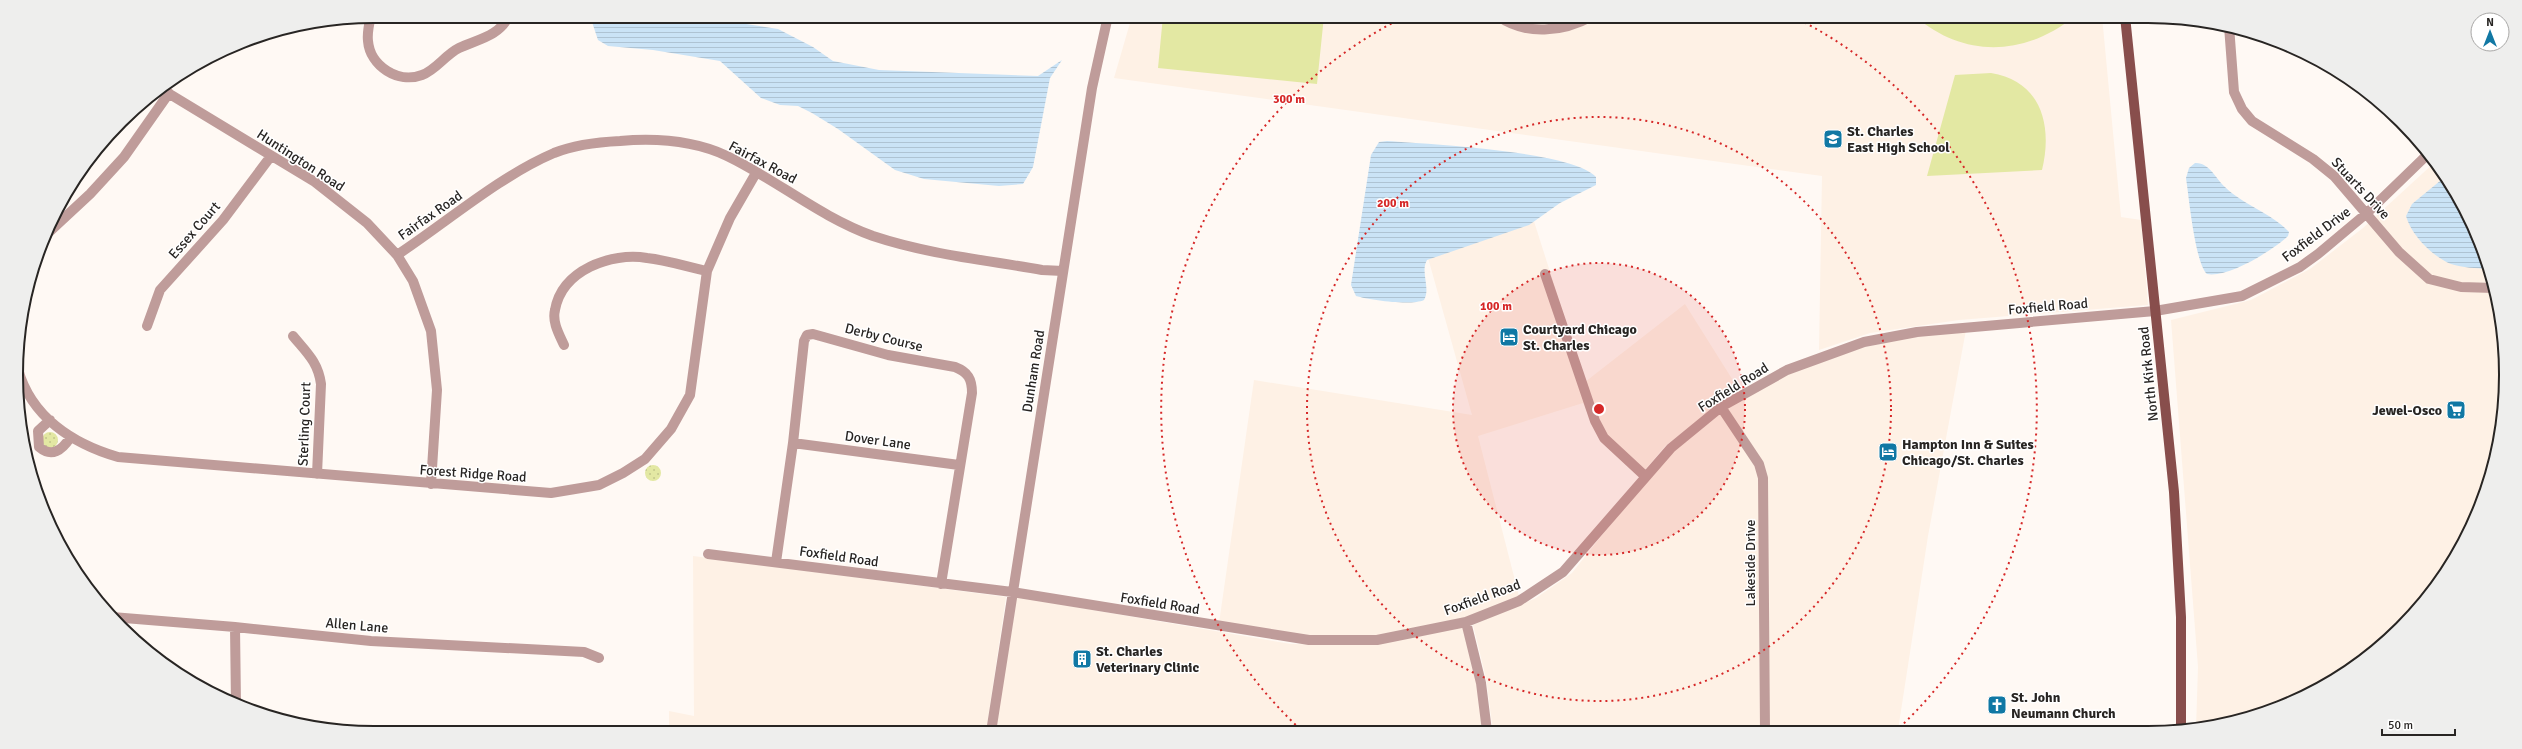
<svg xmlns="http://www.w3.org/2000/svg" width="2522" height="749" font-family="Signika,sans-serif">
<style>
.built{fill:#fef1e5}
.grass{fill:url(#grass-dots)}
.pitch{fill:#e3e8a3}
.water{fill:url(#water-rules)}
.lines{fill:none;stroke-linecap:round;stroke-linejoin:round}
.minor{stroke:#bf9c9a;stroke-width:10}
.major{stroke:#884e4c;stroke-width:10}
.ring{fill:none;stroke:#d62828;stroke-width:2;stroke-dasharray:2 4}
.labels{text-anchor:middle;stroke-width:3;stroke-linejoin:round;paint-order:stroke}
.poi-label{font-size:14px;font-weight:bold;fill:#282523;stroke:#fff;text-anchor:start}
.street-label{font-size:14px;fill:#282523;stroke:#fff}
.rim{fill:none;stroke:#282523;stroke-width:2}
.centre{fill:#d62828;stroke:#fff;stroke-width:2}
.ring-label{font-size:12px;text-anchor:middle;font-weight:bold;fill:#d62828;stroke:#fff;stroke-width:3;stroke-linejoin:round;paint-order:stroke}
</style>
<defs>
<pattern id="grass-dots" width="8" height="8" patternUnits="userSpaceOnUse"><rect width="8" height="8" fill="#e3e8a3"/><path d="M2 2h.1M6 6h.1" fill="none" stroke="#c3c78c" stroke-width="1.8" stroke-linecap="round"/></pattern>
<pattern id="water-rules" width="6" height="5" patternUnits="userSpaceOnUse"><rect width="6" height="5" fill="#cae3f6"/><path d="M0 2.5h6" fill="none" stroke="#aec3d3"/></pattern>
</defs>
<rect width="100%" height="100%" fill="#fff9f4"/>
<path class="built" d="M1132,16H2102L2121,217L2141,220L2148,305L1959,320L1870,333L1819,350L1822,176L1114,78Z
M2435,162L2446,176L2479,238L2499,305L2506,375L2499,445L2458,554L2384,644L2285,706L2196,729L2198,667L2171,320L2251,300L2310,269L2363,228Z
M1532,215L1585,382L1685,304L1739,390L1665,446L1639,477L1599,438L1583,403L1478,436L1519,596L1467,617L1381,635L1298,636L1219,623L1254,380L1472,415L1425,247Z
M1966,330L1928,536L1898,730L1765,731L1759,568L1760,731H1493L1486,678L1473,625L1536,598L1572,573L1630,500L1674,450L1727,408L1788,373L1846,351L1923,335Z
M693,556L1006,597L986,732L669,733V711L694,716Z
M1017,597L1291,644L1374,645L1463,626L1477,682L1482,731L1178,732L1137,725L1135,732H995Z"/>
<path class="grass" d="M42 440a8 8 0 1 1 16 0a8 8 0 1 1-16 0Z
M645 473a8 8 0 1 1 16 0a8 8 0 1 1-16 0Z"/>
<path class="pitch" d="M1163,16H1324L1317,84L1158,68Z
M1915,16H2075C2026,56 1964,59 1915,16Z
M1991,73C2041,81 2053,125 2042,170L1927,176L1955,75Z"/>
<path class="water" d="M590,16H695L778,29L813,47L833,61L879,70L1038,76L1062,60L1050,78L1033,167L1023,184L999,186L924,179L895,170L838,129L812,113L798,106L780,105L761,98L720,61L653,50L608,46L598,40Z
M1387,141C1427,144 1572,151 1596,177V185L1560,203L1529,225L1427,260C1420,272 1431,288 1424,300C1411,306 1370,300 1356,296L1351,285L1371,155L1379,142Z
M2195,163C2209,162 2216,179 2225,187C2243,205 2273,214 2289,232L2288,236C2273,250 2229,278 2207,274C2195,263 2189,197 2186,178L2189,168Z
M2446,176L2479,238L2488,269C2476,268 2463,268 2451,264C2433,257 2411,235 2406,216L2412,204Z"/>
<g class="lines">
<path class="minor" d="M371,16C369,24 367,33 368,41C370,66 398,84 422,75C436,70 445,55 459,48C478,39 498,37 509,16
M1498,16C1526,36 1563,32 1592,16
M2229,26L2234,92L2242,109L2252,121L2313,159L2334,176L2399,252L2429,279L2461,287L2494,288
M163,90L315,182L367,223L397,255L413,281L431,331L437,390L431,484
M48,233L90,194L124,157L169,93
M397,255C447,222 500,176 554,153C574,145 599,142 620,141C655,138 695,141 727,156C777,180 820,217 873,236C927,254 985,260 1042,270L1063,271
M1545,274L1595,421L1604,438L1645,476
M147,326L160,290L223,220L271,156
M293,336C307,353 318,362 321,384L317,474
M564,345C559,334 552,322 555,310C562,270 611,252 647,258C667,260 687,267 707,271
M18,369C31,417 73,444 118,457L551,493L599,485L623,473L645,459L671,429L690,395L707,271L730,218L756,173
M1721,407L1759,464L1763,478L1765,731
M50,420L38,431L39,447C52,458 62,450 70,438
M793,443L959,465
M708,554L1012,592L1309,640H1377L1466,622L1519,601L1563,572L1671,448L1721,407L1787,370L1864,342L1917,332L2155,311L2242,296L2300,267L2318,254L2367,213L2428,154
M776,562L793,443L804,341L807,335L813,334L888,355L955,367C968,372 972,379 972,393L941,584
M112,617L235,627L371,641L584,652L599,658
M1466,622L1481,683L1487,731
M235,627L236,705
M991,732L1092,88L1108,16"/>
<path class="major" d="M2125,16L2174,492L2181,617V730"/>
</g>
<circle cx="1599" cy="409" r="146" fill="#d62828" fill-opacity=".12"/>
<g class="ring">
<circle cx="1599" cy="409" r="146"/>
<circle cx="1599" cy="409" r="292"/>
<path d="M1300 729A438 438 0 0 1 1404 17M1794 17A438 438 0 0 1 1898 729"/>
</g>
<defs>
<g id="school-square" transform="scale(1)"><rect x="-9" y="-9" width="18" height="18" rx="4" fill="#1178a4" stroke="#fff"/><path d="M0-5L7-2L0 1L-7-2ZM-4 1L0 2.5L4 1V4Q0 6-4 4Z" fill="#fff"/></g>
<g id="hotel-square" transform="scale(1)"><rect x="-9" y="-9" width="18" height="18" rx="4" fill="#1178a4" stroke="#fff"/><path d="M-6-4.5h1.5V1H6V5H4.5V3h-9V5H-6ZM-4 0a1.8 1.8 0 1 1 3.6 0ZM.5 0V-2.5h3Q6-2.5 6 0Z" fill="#fff"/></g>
<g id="supermarket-square" transform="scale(1)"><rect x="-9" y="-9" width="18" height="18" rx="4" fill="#1178a4" stroke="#fff"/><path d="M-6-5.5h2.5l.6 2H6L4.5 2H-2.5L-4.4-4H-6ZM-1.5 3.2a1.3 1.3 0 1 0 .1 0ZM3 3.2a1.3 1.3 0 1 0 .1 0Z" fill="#fff"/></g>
<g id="building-square" transform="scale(1)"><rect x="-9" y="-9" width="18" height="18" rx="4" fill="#1178a4" stroke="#fff"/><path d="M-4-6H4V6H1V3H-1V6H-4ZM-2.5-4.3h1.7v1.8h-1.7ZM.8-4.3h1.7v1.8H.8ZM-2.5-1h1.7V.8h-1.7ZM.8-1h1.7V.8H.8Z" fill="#fff"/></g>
<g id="church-square" transform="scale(1)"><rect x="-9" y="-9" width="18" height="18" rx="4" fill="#1178a4" stroke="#fff"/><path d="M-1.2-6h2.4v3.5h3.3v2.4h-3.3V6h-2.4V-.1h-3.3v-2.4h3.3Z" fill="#fff"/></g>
</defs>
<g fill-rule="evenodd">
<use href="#school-square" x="1833" y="139"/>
<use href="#hotel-square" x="1509" y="337"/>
<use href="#supermarket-square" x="2456" y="410"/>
<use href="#hotel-square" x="1888" y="452"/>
<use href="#building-square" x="1082" y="659"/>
<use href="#church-square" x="1997" y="705"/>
</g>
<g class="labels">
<g class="poi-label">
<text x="1847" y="136">St. Charles<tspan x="1847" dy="16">East High School</tspan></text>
<text x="1523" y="334">Courtyard Chicago<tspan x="1523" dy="16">St. Charles</tspan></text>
<text x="2442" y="415" text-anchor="end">Jewel-Osco</text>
<text x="1902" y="449">Hampton Inn &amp; Suites<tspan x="1902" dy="16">Chicago/St. Charles</tspan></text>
<text x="1096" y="656">St. Charles<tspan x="1096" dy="16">Veterinary Clinic</tspan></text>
<text x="2011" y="702">St. John<tspan x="2011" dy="16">Neumann Church</tspan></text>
</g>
<g class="street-label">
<text transform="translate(301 160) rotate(33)" y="5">Huntington Road</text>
<text transform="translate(763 162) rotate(28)" y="5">Fairfax Road</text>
<text transform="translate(2361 188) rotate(47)" y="5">Stuarts Drive</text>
<text transform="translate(430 215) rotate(-35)" y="5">Fairfax Road</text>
<text transform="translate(194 230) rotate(-49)" y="5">Essex Court</text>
<text transform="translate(2316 234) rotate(-37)" y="5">Foxfield Drive</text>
<text transform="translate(2048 306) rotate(-5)" y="5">Foxfield Road</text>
<text transform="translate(884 337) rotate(14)" y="5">Derby Course</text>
<text transform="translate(1033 371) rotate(-81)" y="5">Dunham Road</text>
<text transform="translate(2148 374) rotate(-96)" y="5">North Kirk Road</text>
<text transform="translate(1733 387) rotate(-32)" y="5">Foxfield Road</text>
<text transform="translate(304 424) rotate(-88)" y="5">Sterling Court</text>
<text transform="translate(878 440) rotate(8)" y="5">Dover Lane</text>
<text transform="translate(473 473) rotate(4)" y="5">Forest Ridge Road</text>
<text transform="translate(839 556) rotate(8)" y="5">Foxfield Road</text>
<text transform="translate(1750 563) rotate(-90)" y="5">Lakeside Drive</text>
<text transform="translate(1482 597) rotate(-20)" y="5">Foxfield Road</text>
<text transform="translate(1160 603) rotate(9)" y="5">Foxfield Road</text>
<text transform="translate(357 625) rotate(5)" y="5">Allen Lane</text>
</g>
</g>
<path d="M0 0H2522V749H0ZM374 23H2148A351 351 0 0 1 2499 374V375A351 351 0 0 1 2148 726H374A351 351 0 0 1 23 375V374A351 351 0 0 1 374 23Z" fill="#eeeeed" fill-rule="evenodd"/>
<path class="rim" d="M374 23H2148A351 351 0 0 1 2499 374V375A351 351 0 0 1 2148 726H374A351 351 0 0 1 23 375V374A351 351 0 0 1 374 23Z"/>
<circle cx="1599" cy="409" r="6" class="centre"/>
<g class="ring-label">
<text x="1289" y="103">300 m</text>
<text x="1393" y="207">200 m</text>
<text x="1496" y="310">100 m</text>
</g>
<g transform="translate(2490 32)"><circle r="19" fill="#ffffff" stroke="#a9a8a7"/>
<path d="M0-3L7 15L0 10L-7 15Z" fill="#1178a4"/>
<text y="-6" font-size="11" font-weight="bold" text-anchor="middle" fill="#282523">N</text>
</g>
<path d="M2382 729v6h73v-6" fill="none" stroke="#282523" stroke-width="2"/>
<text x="2388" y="729" font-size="12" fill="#282523" stroke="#ffffff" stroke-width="3" paint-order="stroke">50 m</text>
</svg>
